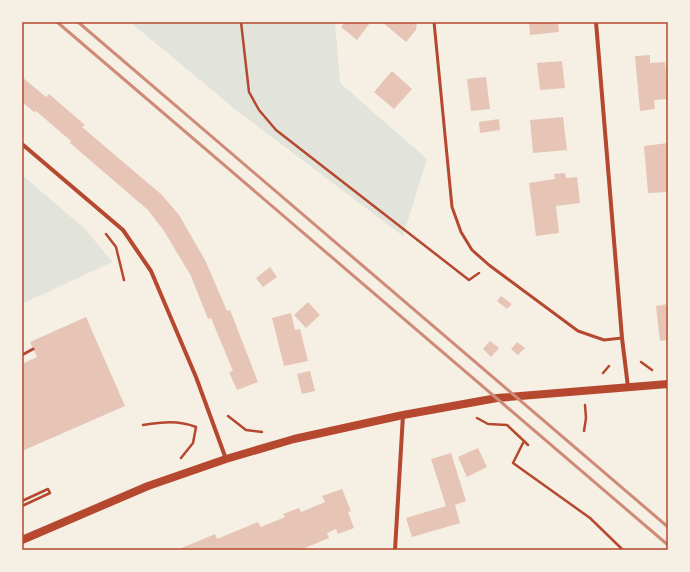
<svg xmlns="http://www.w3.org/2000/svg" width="690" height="572" viewBox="0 0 690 572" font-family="Poppins,sans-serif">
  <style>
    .green { fill: #e2e4dc }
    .building { fill: #e6c5b7 }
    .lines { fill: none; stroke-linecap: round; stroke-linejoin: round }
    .path { stroke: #b5482f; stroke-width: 2.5 }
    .service { stroke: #b5482f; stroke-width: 3 }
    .minor { stroke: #b5482f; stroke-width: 4 }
    .secondary { stroke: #b5482f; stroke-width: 8 }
    .rail { stroke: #cf8b77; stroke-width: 3 }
    .neatline { fill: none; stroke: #b5482f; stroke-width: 1.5 }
  </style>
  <rect width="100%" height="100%" fill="#f6efe4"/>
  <path class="green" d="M130 22H335L340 83 427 159 403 236 241 114Z
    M22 175 86 230 112 262 22 304Z"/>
  <path class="building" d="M345 22H369L370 23 357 40 341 27Z
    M382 22H417L416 30 406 42Z
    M529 22H558L559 32 530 35Z
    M650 55V63L665 62 668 99 654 100 655 109 640 111 635 56Z
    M562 61 565 88 540 90 537 63Z
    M392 71 412 89 394 109 374 92Z
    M22 77 46 97 49 94 85 125 82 127 162 195 179 215 205 260 227 311 230 310 258 382 237 390 229 372 233 371 211 318 208 319 191 276 164 231 148 210 70 143 71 141 36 111 34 112 22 102Z
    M486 77 490 109 471 111 467 79Z
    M563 117 567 150 533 153 530 120Z
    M499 119 500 130 480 133 479 122Z
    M668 143V192L648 193 644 146Z
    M565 173 566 178 577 177 580 203 556 206 559 233 536 236 529 183 555 179 554 174Z
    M270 267 277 277 263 287 256 278Z
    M501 296 512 304 507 309 497 301Z
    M308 302 320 315 306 328 294 315Z
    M668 304V340L660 341 656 306Z
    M291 313 295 330 300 329 308 361 284 366 272 318Z
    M86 317 125 406 22 451V364L37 357 30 342Z
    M490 341 499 348 491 357 483 349Z
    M517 342 525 348 518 355 511 349Z
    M310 371 315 391 302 394 297 374Z
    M478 448 487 467 467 477 458 457Z
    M451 453 466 501 455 505 460 523 412 537 406 518 446 506 431 459Z
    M342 489 351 511 348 512 354 528 338 534 336 529 327 533 329 538 300 550H177L215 534 217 539 258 522 261 527 285 517 283 514 299 508 301 512 325 502 322 496Z"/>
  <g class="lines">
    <path class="path" d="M241 22 249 92 259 110 276 130 469 280 479 273
      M106 234 116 247 124 280
      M641 362 652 370
      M603 373 609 366
      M228 416 246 430 262 432
      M477 418 488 424 507 425 524 441 513 463 590 518 623 550
      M143 425C162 422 178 420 196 427L193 443 181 458
      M584 431 586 418 585 405
      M524 441 528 445
      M22 501 48 489 50 493 22 506"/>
    <path class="service" d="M434 22 452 207 461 232 472 250 489 265 578 331 604 340 622 338
      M22 355 33 349"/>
    <path class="minor" d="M596 22 622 338 628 387
      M22 144 123 230 151 271 196 377 226 459
      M395 550 403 415"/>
    <path class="secondary" d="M22 540 148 486 226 459 294 439 403 415 497 398 668 384"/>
    <path class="rail" d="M57 22 668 545
      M78 22 668 527"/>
  </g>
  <rect width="690" height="572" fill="none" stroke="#f6efe4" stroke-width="46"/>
  <rect x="23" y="23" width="644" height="526" class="neatline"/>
</svg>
